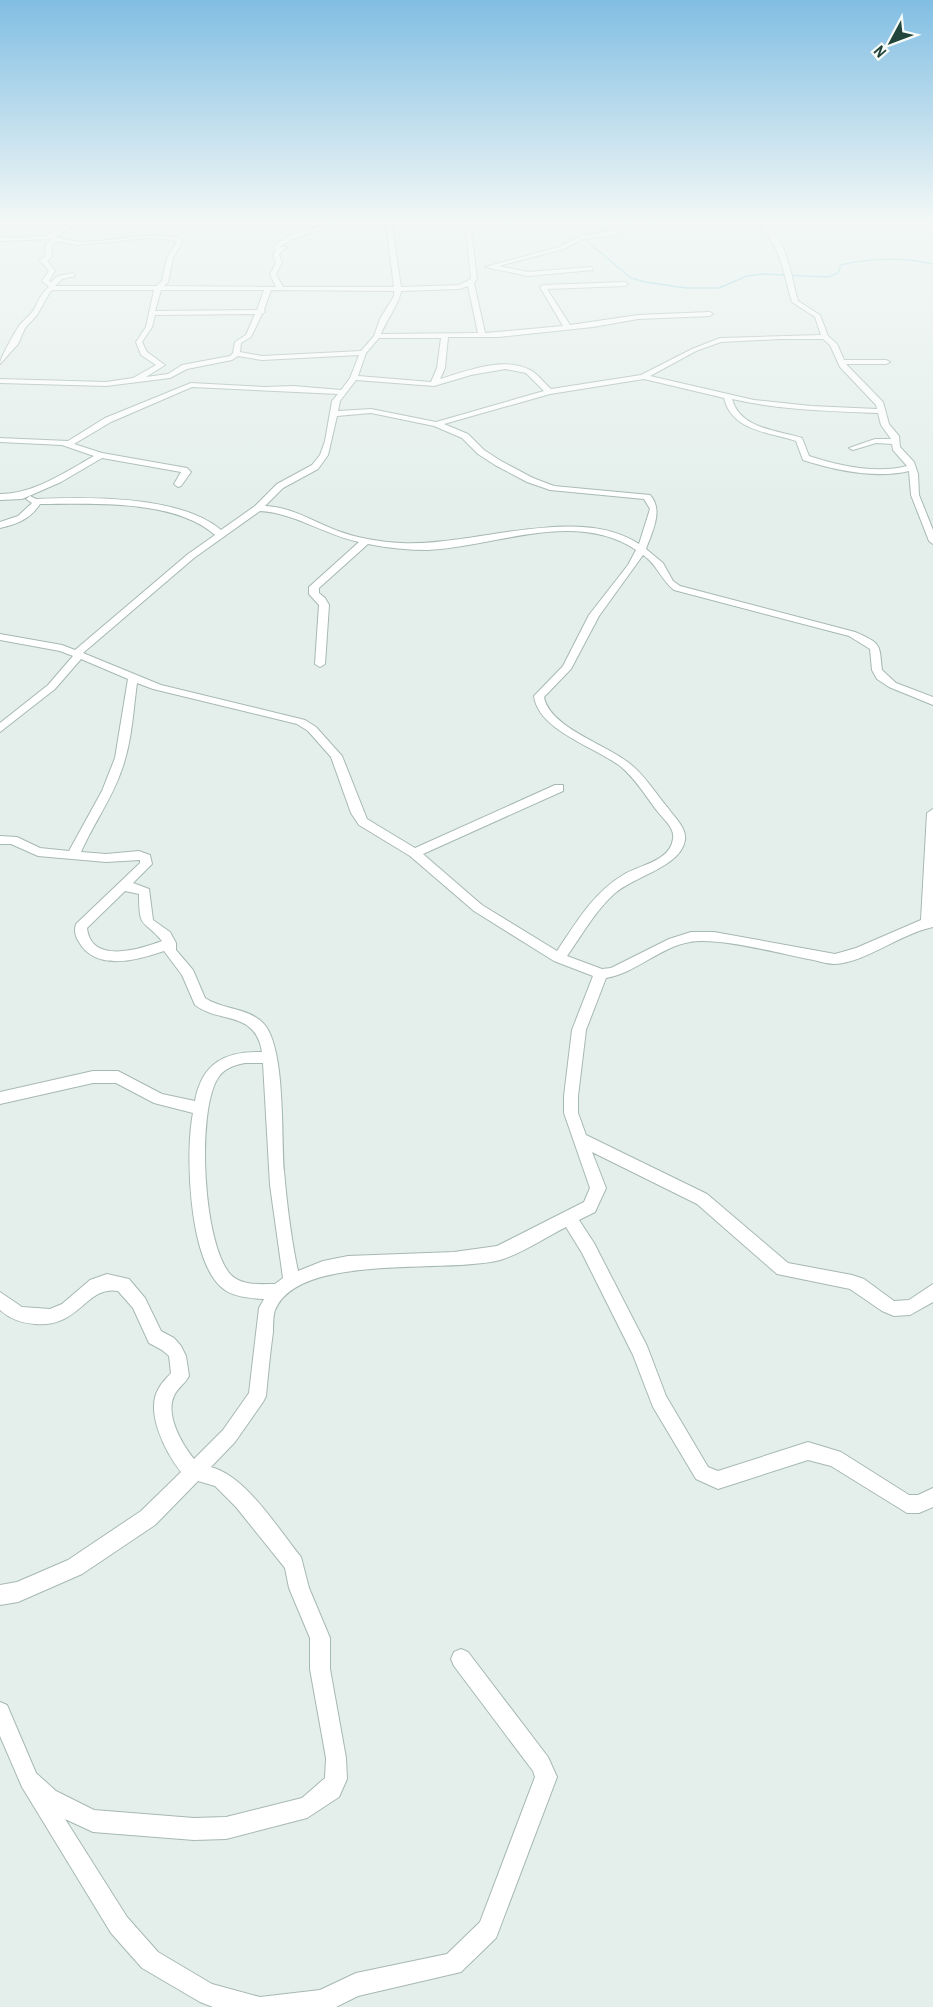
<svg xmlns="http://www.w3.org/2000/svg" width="933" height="2007" viewBox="0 0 933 2007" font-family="'Archivo Narrow',sans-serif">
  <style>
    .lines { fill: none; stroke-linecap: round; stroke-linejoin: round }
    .stream { stroke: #86ccdb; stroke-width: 1.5 }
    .street-casing { stroke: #a6b8b3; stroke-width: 2 }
    .street { fill: #fff; fill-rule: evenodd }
  </style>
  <rect width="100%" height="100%" fill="#e4efeb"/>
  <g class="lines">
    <path class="stream" d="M589 235 605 229 600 221
      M582 237 631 278 645 282 686 288H719L747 276 763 274 828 277 838 273 841 265C869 258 904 257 933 264"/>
    <defs>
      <path id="street" d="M73 221H80L56 237C92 251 139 228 180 238L182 243 173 258 168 282 164 286 276 287 270 274 276 263 273 254 276 251 274 246C298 224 359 219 391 221L401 287 459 285 471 279 466 230 471 229 477 279 474 283 485 333 563 326 540 287 543 285 625 282 628 284 625 286 547 289 570 325 638 315 710 312 713 314 710 316 638 319 593 327 499 337H448L445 368 440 379C467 371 503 356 530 370 538 374 544 383 551 389L641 375 692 349 720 338 821 335 815 317 792 302C784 276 781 245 760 227L767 221H773L767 227C788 241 791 278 798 301L820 315 828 336 837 344 844 360H886L890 362 886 364H846L883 402 889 424 899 436 900 447 914 462 918 474 919 495 933 530V544L929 541 911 495 909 471C876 479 834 470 803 460L796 441C768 432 732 431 724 398L644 379 550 394 444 424 468 434 484 450 501 461 533 478 554 486 650 495C664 510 652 532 646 549L663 563 673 581 680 586 855 632C882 644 879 643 882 670L896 683 933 697V705L889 687 877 679 872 670 870 649 849 636 674 590C661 580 657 564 643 555L599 616 571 669 544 697C549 727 607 745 629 763 645 775 655 793 668 808 674 817 687 828 685 840 681 867 634 876 614 894 595 911 582 935 567 956L602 969 611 968 669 939 691 932H714L835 954 856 948 921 920 927 813 933 809V927C902 933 864 963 835 964 826 964 816 960 808 959 778 953 718 937 690 942 660 947 636 973 606 978L586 1030 578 1096V1113L586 1135 707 1194 788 1263 852 1275 864 1279 894 1301 909 1300 933 1284V1302L910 1315 894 1316 882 1311 850 1289 777 1274 697 1204 592 1152 606 1188 595 1212 579 1220 594 1243 647 1346 666 1396 708 1467 718 1471 808 1442 841 1452 909 1495H918L933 1488V1507L919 1513H907L831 1466 808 1460 718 1489 696 1479 653 1407 633 1355 582 1253 566 1227C546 1237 521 1254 500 1260 447 1274 299 1252 275 1310 273 1316 273 1325 273 1332 270 1353 268 1375 266 1396L263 1402 235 1442 211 1467C246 1476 278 1529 301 1557L309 1588 330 1638V1669L346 1758 347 1779 339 1797 307 1818 226 1839 194 1840 93 1832 65 1819 127 1917 158 1952 212 1984 260 1997 320 1990 356 1973 447 1954 480 1922 535 1777 533 1771 454 1666 451 1659 454 1652 461 1649 468 1652 548 1757 557 1777 496 1938 461 1972 358 1996 336 2007H213L200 2002 142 1968 111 1933 22 1787 0 1736V1702L7 1705 36 1773 56 1791 94 1810 194 1818 226 1817 302 1798 325 1778 326 1758 310 1669V1638L289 1588 285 1568 236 1507 215 1486 198 1481 155 1525 82 1574 18 1602 0 1605V1585L17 1582 68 1560 141 1511 181 1472C166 1453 144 1411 159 1388 162 1382 167 1378 171 1373L169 1356 162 1350 149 1343 133 1308 118 1291C86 1285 80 1328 35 1324 21 1323 10 1319 0 1310V1292L22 1307 50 1309 62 1304 90 1280 107 1274 129 1279 145 1298 161 1331 174 1338 181 1346 186 1356 189 1376C185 1384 177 1388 174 1396 165 1415 182 1444 194 1459L223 1430 249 1393 259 1308 264 1299C249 1298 231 1297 220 1286 189 1256 185 1153 193 1113L154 1103 116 1083H93L0 1104V1092L93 1071H118L162 1094 195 1101C202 1063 225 1051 262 1052 255 1010 220 1024 195 1005L182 975 164 951C138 960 96 972 79 942 75 936 74 930 76 924L140 863V860L106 862 38 856 11 844H0V836L17 837 40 848 69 851 102 791 115 758 128 679 81 659 55 689 0 732V723L48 685 73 656 60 651 0 640V634L62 645 75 650 188 554 215 535C175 499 92 504 40 504 30 519 18 524 0 528V522L18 516 32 503 26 499 30 496 36 499C88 497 180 495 221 530L255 506 277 484 312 465 320 455 325 441 332 401 338 394 192 387 111 422 74 444 102 453 187 468 191 472 181 486 178 487 174 484 181 472 102 458 61 482 22 499 0 500V494C34 494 65 472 94 456L62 445 0 442V438L68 441 105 418 191 383 265 387 293 386 341 390 350 378 359 355 262 360 238 356 232 360 187 369 170 378 106 386 0 383V379L106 382 133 378 156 365 141 355 136 342 146 327 154 290H53L50 292 37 315 25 328 18 344 0 364C0 358 15 332 19 326 23 320 29 317 33 311 38 303 41 292 49 287L42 281 49 271 40 260 46 256 45 246 51 239 0 241V237L22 238 49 235ZM386 224 394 287H283L276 274 282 263 279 254 287 247H280C309 226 351 226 386 224ZM147 238 175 240 176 243 167 258 162 281 156 286H55L62 279 75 276 73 273 58 276 51 282 49 281 55 271 47 261 52 257 51 246 56 241 78 245ZM468 286 478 333 381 334C386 321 400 302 401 291L460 289ZM161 290H264L257 310 155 311ZM271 290 394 291V296L380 319 374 336 361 351 262 356 240 352 241 343 251 337 262 314 265 312 264 310ZM255 314 246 335 235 342 233 353 230 356 182 365 168 374 146 377 165 365 147 352 142 342 152 327 155 315ZM379 338H441L437 368 431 382 358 376 366 353ZM779 339H823L830 345 840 367 876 405 877 409 811 406 754 400 650 376 696 351 721 342ZM505 369 526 373 544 391 436 422 371 409 338 411 340 401 356 380 434 386 471 375ZM732 399C780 410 829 411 878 413L881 425 891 439H875L849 448 853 450 876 443 892 444 893 450 907 466C878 474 838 466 809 456L802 438C777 430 740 429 732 399ZM371 413 434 426 462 438 478 454 495 465 527 482 550 490 644 499 650 509 639 544C578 503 472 547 401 543 380 542 357 538 338 531 314 522 292 507 265 506L283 488 318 469 328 455 337 416ZM260 511C295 513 325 535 359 542L309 587V594L319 605 315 664 320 667 325 664 329 605 325 598 319 593V588L368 544C388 548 408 550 428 550 495 547 575 509 636 550L628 565 589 615 563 666 534 696C538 730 595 747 620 766 636 779 646 797 658 812 664 820 675 828 673 839 670 862 638 865 623 875 593 893 576 923 557 951L482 905 423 854 563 791V785H555L415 848 367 819 342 756 316 727 305 720 161 685 83 653 194 558ZM137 683 153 689 297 724 308 731 331 757 351 813 359 825 410 856 474 911 554 961 593 976 572 1030 564 1096V1113L590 1188 584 1202 497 1246 454 1252 348 1256 323 1261 298 1271C291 1238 287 1205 284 1171 281 1137 286 1046 263 1023 247 1007 223 1010 205 998L193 970 176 950V943L170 932 153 920 149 889 133 883 152 864 150 855 139 851 106 854 81 852C93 824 112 799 122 769 132 741 133 712 137 683ZM125 891 139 894C139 931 143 918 162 941 141 949 91 965 87 928ZM245 1063H263L270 1185 283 1278 275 1284C261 1284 242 1286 231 1275 203 1246 196 1112 218 1078 224 1068 235 1065 245 1063Z
        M646 221H660L637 226 613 235 583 239 563 249 499 266 528 272 591 267 593 270 528 276 485 267 559 247 580 236 612 231 634 223Z"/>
    </defs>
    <use href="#street" class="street-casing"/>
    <use href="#street" class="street"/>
  </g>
  <linearGradient id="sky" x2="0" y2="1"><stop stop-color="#81bee3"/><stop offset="0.44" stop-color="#f3f8f6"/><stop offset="1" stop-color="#f3f8f6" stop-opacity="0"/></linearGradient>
  <rect width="933" height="502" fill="url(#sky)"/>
  <g transform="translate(891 42) rotate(229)" stroke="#f6fbf8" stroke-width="4.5" paint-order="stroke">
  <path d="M0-4.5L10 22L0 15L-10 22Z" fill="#21443b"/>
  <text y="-9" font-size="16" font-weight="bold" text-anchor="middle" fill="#21443b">N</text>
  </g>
</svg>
